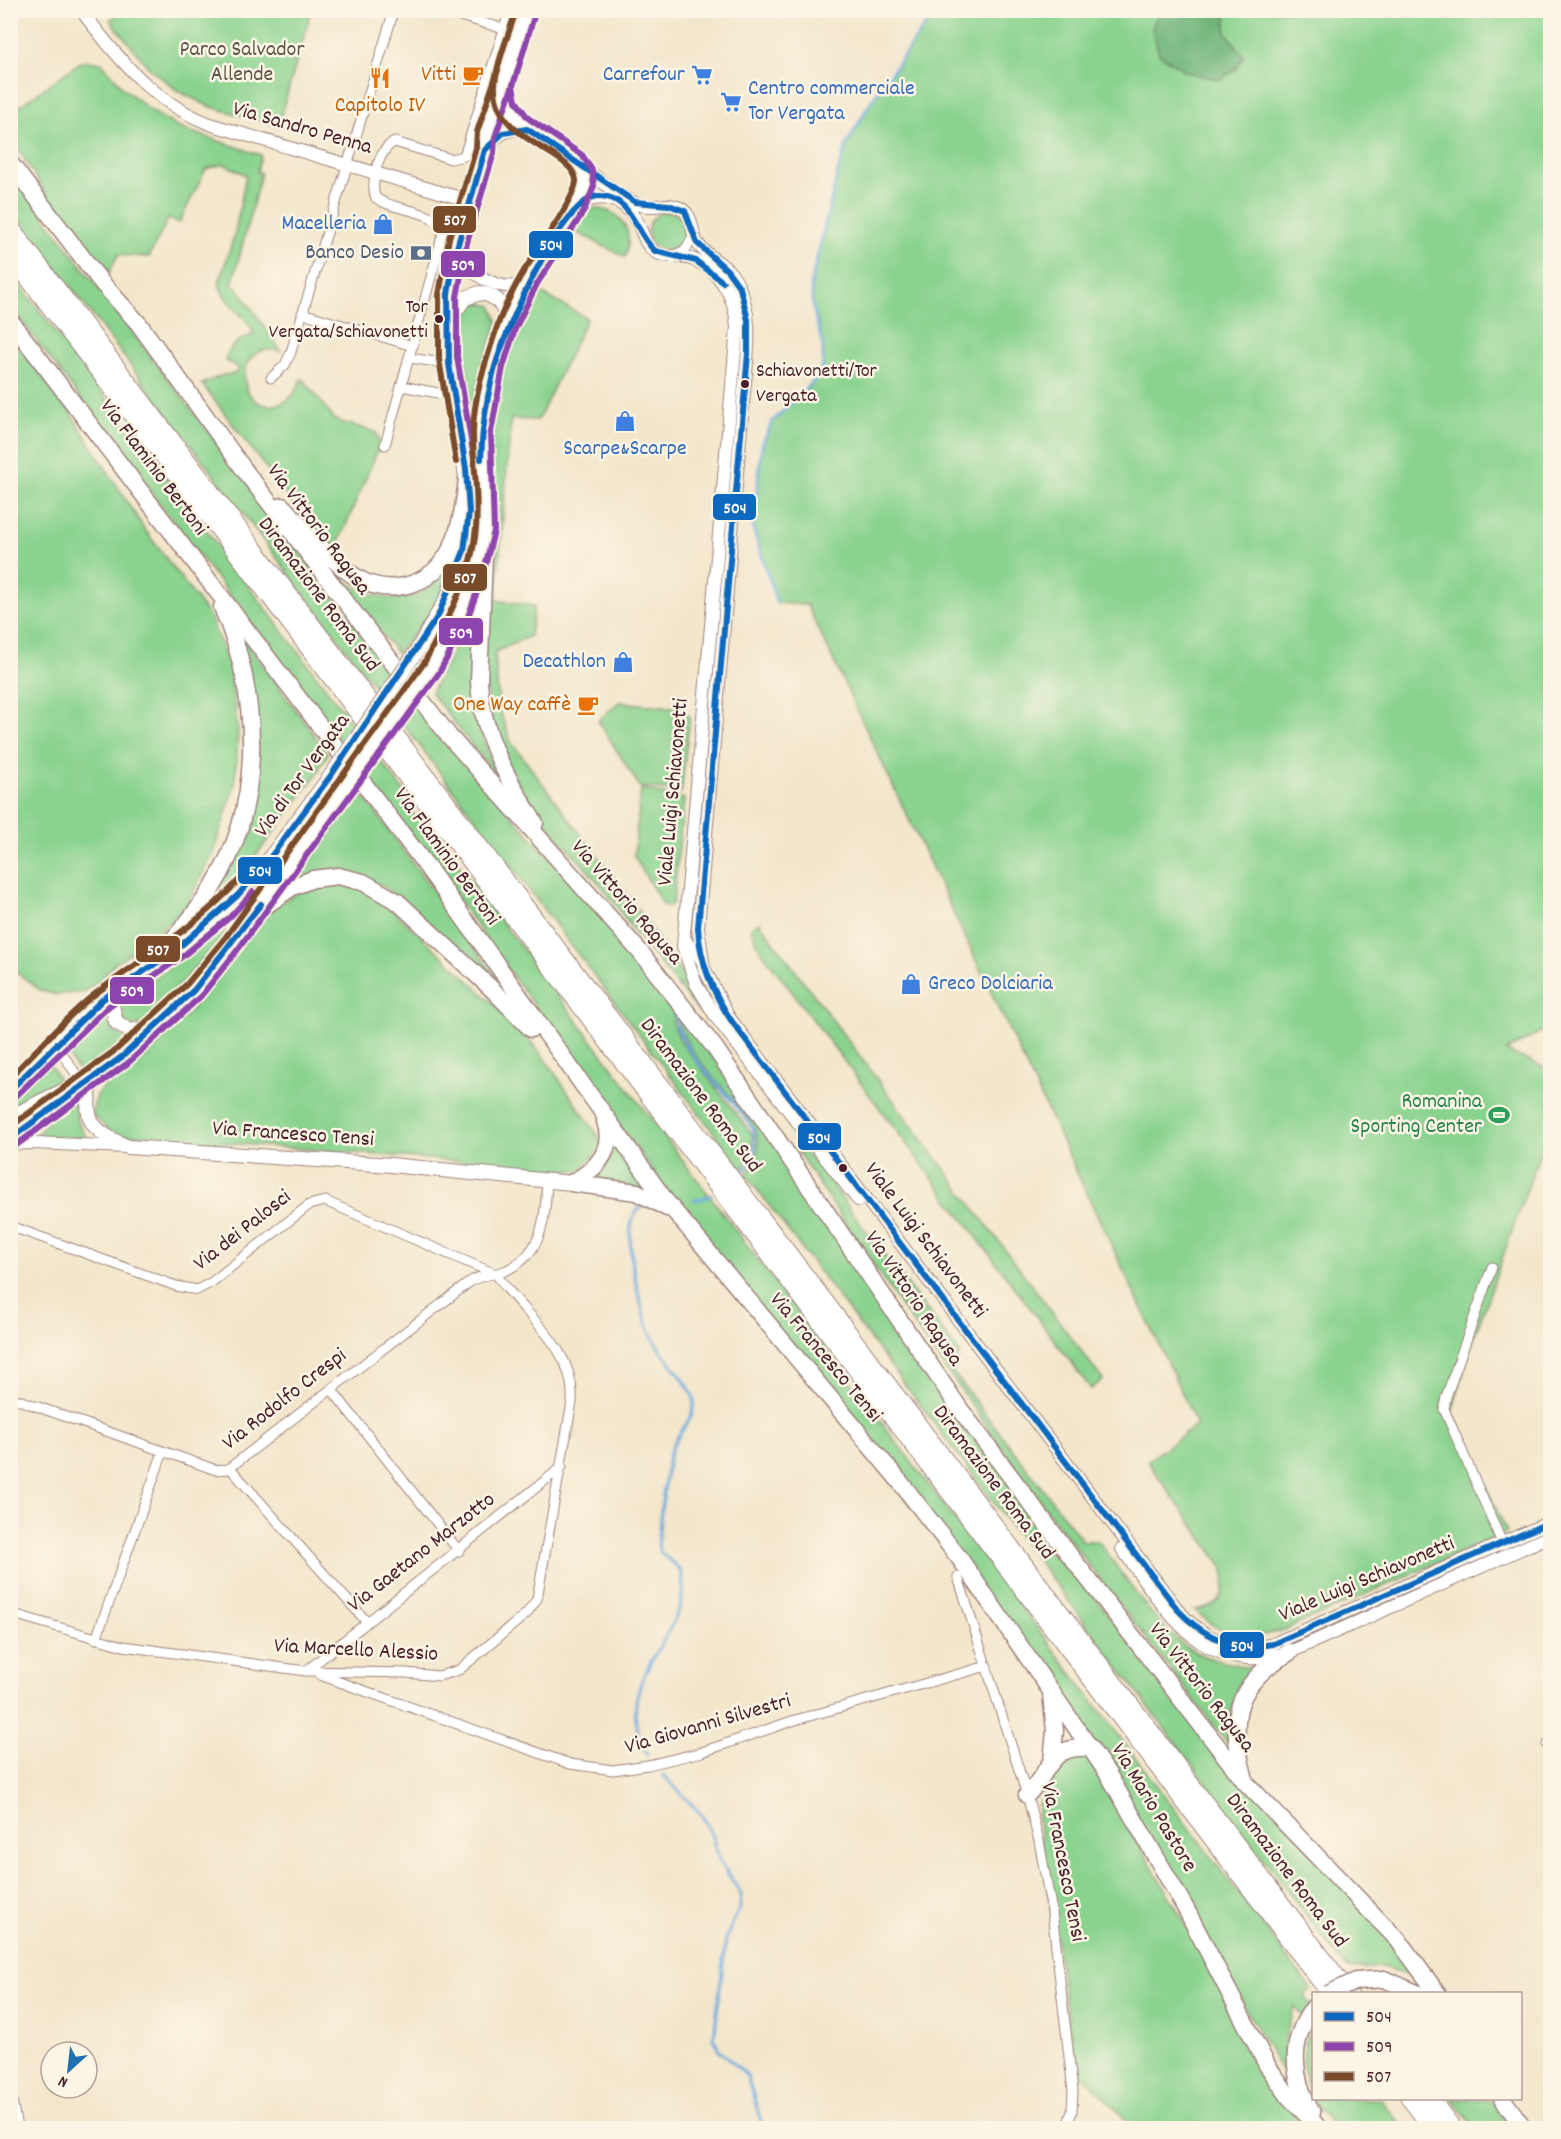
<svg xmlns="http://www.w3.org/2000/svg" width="1561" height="2139" viewBox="0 0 1561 2139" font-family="Dekko,sans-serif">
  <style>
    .green { fill: #8ad38f; stroke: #6a795d; stroke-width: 1.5 }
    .forest { fill: #6fb57a; stroke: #5c6a52; stroke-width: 1.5 }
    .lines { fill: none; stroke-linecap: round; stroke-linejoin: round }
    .stream { stroke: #6caade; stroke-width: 3 }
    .minor-casing { stroke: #9e827b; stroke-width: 11 }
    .tertiary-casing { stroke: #9e827b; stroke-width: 14 }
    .secondary-casing { stroke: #9e827b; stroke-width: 16 }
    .trunk-casing { stroke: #9e827b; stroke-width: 19 }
    .motorway-casing { stroke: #9e827b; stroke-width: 20 }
    .minor { stroke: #fff; stroke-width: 9 }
    .tertiary { stroke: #fff; stroke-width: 12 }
    .secondary { stroke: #fff; stroke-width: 14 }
    .trunk { stroke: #fff; stroke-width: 16 }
    .motorway { stroke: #fff; stroke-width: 18 }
    .secondary-bridge-casing { stroke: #9e827b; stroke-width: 16; stroke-linecap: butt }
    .trunk-bridge-casing { stroke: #9e827b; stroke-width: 19; stroke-linecap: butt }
    .secondary-bridge { stroke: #fff; stroke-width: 14 }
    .trunk-bridge { stroke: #fff; stroke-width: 16 }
    .bus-1-casing { stroke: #fcf5e5; stroke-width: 10 }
    .bus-2-casing { stroke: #fcf5e5; stroke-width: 10 }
    .bus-3-casing { stroke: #fcf5e5; stroke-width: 10 }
    .bus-1 { stroke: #0c69bf; stroke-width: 6 }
    .bus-2 { stroke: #8e44ad; stroke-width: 6 }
    .bus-3 { stroke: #7a4b2a; stroke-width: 6 }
    .bus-dot { fill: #4a1f2b; stroke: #fcf5e5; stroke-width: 2 }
    .labels { text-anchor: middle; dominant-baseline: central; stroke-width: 5; stroke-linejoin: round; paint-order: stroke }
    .bus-label { font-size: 20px; fill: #4a1f2b; stroke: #fcf5e5; text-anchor: end }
    .park-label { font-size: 22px; fill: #5d5549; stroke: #fcf5e5 }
    .food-label { font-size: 22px; fill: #c56008; stroke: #fcf5e5; text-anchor: end }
    .shop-label { font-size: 22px; fill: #366cbe; stroke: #fcf5e5; text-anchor: end }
    .street-label { font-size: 22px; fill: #4a1f2b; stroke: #fcf5e5 }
    .service-label { font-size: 22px; fill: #4e5e75; stroke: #fcf5e5; text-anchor: end }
    .leisure-label { font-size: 22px; fill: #27864d; stroke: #fcf5e5; text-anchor: end }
    .line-badge { stroke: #fcf5e5; stroke-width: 2 }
    .badge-label { font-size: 16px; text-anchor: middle; font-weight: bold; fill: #fff }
  </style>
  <rect width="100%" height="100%" fill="#fcf5e5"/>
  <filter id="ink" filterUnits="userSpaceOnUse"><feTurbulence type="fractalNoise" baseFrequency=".0167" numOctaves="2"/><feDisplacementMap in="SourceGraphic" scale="12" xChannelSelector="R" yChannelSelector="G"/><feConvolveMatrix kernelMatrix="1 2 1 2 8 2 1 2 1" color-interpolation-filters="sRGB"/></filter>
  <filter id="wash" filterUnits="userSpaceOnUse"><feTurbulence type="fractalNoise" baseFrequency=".008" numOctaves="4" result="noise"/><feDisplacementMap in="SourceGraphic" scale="24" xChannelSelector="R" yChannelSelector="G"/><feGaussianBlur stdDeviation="1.35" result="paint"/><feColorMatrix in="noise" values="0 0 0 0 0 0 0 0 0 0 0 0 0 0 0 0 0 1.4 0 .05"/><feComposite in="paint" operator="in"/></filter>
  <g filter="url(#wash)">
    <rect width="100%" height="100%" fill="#f3e6cb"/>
    <path class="green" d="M124 10 311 11 278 126 208 106 178 91 149 68 110 20Z
      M936 11H1550V1027L1506 1051 1550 1070V1125L1471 1345 1452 1412 1507 1532 1282 1631C1242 1641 1225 1639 1195 1610 1221 1607 1227 1594 1224 1569L1147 1461 1197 1425 807 605 777 603 753 529 762 445 772 422 813 382 823 365V345L813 307 811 283 838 172 847 144 870 103Z
      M87 61 102 63 123 88 151 111 179 128 261 155 257 172 261 173 232 285 237 287 281 351C229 340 236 416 279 404 291 401 297 391 300 380L303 379 335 420 376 432 380 445 334 553 307 522 202 384 223 375 237 373 239 368 225 360C229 347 240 337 254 335 250 317 224 306 219 283L235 233 246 175 224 164 206 169 179 223 168 219 149 257 118 255 109 273 55 208 13 141 11 132 14 114 21 105 79 63Z
      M11 173 425 717 630 949 673 1003V1023L681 1042 752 1134 753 1151 742 1170 11 208Z
      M596 208C624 212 634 232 625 257L572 230 584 210Z
      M648 231a19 19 0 1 1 38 0a19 19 0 1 1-38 0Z
      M11 273 413 803 410 809 417 819 423 818 1311 1989 1305 1996 1313 2008 1314 2098 1381 2099 1403 2128H1335C1307 2096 1294 2068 1311 2026L1294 2006 1285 2041 1283 2074 1095 1744 663 1185 416 841 11 307Z
      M535 290 587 318 538 420 511 419 496 600 534 606 530 636 495 652 499 709 511 742 642 915 698 998 699 1012 637 935 604 889 531 806 494 740 483 663 488 570 499 519 486 444 496 376 514 323Z
      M476 302 492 306 498 322 480 371 473 412V430L467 422 464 396 468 378 462 318 466 308Z
      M11 337 72 415 145 530 210 617 229 664 238 731 235 784 213 854 185 908 149 940 114 964 98 982 83 992 56 995 40 990 11 968Z
      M455 564 436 608 397 653 332 571C361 595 402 612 435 583 442 577 446 567 455 564Z
      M477 590C466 664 468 709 498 778L431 693 451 655Z
      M240 634 328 754 319 768 320 770 240 877 204 915 253 806Z
      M619 702 681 708 690 717 681 792 640 787 598 721Z
      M641 789 684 799 673 903 668 907 663 905 634 856Z
      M361 792 512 999 382 885 295 880Z
      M338 884 360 888 382 900 521 1029 542 1055 599 1137 601 1148 580 1171 113 1134 93 1116C93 1079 124 1078 147 1056 175 1029 202 998 226 967 242 947 256 924 276 907 294 891 315 886 338 884Z
      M759 922 1103 1380 1091 1389 759 948 751 928Z
      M219 929 227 932 152 1016 144 1023 134 1027 121 1020 119 1006 121 1001 197 948Z
      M677 1006 1113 1622 1389 1940 1416 1977 1382 1967 1347 1969 746 1175C756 1162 761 1149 756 1132 736 1091 675 1054 677 1006Z
      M103 1011 112 1029 129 1042 94 1067 79 1072 63 1048Z
      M48 1062 62 1084 11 1111 10 1100Z
      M72 1102 76 1104 77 1119 86 1138 36 1135 51 1118Z
      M612 1144 646 1192 597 1178 609 1161Z
      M802 1150 820 1168 865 1230 960 1353 952 1371 1083 1541H1098C1125 1576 1157 1631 1195 1652 1214 1662 1237 1664 1257 1669 1236 1690 1226 1714 1229 1745L1049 1513 908 1316 797 1151Z
      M1081 1751 1088 1757 1195 1940 1261 2070 1277 2095 1308 2128H1134L1075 2067 1038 1820V1805L1057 1765Z
      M1451 2099H1490L1511 2128H1476Z"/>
    <path class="forest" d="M1159 11H1226V32L1244 56 1235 70 1219 80 1187 72 1159 54 1152 28Z"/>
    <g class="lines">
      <path class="stream" d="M777 603 753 529 762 445 772 422 813 382 823 365V345L813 307 811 283 838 172 847 144 870 103 936 10
        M674 1012C677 1054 731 1092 752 1127 758 1143 756 1159 744 1171
        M694 1200 711 1196
        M642 1207C615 1217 642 1320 654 1340 664 1358 686 1378 693 1396 700 1415 676 1433 671 1450 667 1462 656 1539 659 1549 663 1559 676 1562 681 1572 698 1633 603 1675 647 1755
        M663 1775 702 1815 711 1833 720 1862 741 1893 740 1907 726 1938 714 2038 719 2050 747 2076 763 2128"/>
    </g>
  </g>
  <g filter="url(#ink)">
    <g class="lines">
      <defs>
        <path id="minor" d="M440 10 504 29
          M674 255 685 250 695 234
          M302 313 413 346
          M410 358 449 364
          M271 378 285 365 291 352 394 10
          M402 386 453 396
          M385 445 443 233C438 208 394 212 376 198 369 185 379 147 395 142L451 159 464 156 510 10
          M683 933 701 962
          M56 1044 82 1083
          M10 1226 176 1286 197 1290 212 1282 309 1205 325 1201 493 1273
          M1492 1267 1446 1397 1444 1409 1503 1545
          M332 1390 459 1551
          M10 1397 216 1470 228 1469 471 1281C483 1274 495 1275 507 1270 545 1252 545 1215 547 1180
          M230 1468 366 1621
          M958 1577 1027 1795 1039 1841 1052 1912 1073 2091 1072 2111 1067 2128
          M10 1613 123 1646 306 1671 406 1673 439 1676 459 1670 526 1614 537 1599 572 1402C576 1347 523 1315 496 1274
          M96 1639 163 1452
          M306 1671 562 1467
          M320 1675 570 1764 613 1770 648 1765 702 1752 792 1721 987 1666
          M1547 1745 1550 1742
          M10 2088 17 2128"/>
        <path id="tertiary" d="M81 10C118 59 156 106 216 126L470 201
          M485 150C496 135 508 127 527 129
          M575 161C593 174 620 198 640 205 654 209 667 201 680 208 696 217 689 232 698 244 706 256 722 262 732 275 758 311 746 362 743 404L698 928 704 968 728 1016 1178 1610C1201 1638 1237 1654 1273 1644L1550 1522
          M576 206C599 192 624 197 637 222 643 232 644 243 653 250 662 258 672 255 683 257 717 263 736 296 737 328L683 946 696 984 716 1017 858 1200
          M456 251C468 274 505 298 529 280
          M10 1139 53 1109 79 1087
          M10 1144 34 1143 126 1147
          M1122 1549C1166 1609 1202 1680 1290 1652L1550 1536"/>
        <path id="secondary" d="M448 322 465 298 480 293C500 296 505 308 507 326
          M483 538 482 431 494 365 507 326 523 292 576 206 585 180C578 139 509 144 504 85
          M416 652 448 596 467 537 468 490 449 364 447 300 456 251 485 150 486 135 526 10
          M432 668 462 608 479 557
          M121 988 112 1005 116 1022 130 1031 150 1027
          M92 1077C83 1120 88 1129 128 1147L391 1165 571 1183
          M10 1090 103 999 177 949 224 910 264 866 332 774
          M10 1118C47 1096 87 1083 122 1057 215 985 275 881 345 788"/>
        <path id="trunk" d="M10 163 102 283 139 324 248 475 449 736 641 953 715 1048 960 1409 1065 1549 1246 1783 1398 1940 1438 1994
          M10 320 425 864 665 1200 901 1483 960 1559 1108 1774 1186 1909 1267 2065 1290 2098 1319 2128
          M282 506C306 530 330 562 359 579 373 587 389 589 404 586 455 575 462 522 467 479
          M485 530 479 682C482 735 507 779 535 823
          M254 914 292 887 313 879 338 876 363 882 398 902 494 991 531 1029
          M143 973C167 946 193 919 212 888 265 804 260 696 222 607
          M571 1183 637 1192 667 1208
          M571 1183C596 1170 615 1151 605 1121
          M1051 1694 1055 1731 1052 1761
          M1244 1776C1228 1718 1235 1683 1290 1652
          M1027 1795C1053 1768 1048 1745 1091 1748
          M1384 1979 1419 1994
          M1502 2098 1524 2128
          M1312 2113C1292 2079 1288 2040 1314 2007"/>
        <path id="motorway" d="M10 228 1349 1994
          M10 253 1331 1994
          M1410 2098 1433 2128
          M1429 2098 1452 2128"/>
      </defs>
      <use href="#minor" class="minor-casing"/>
      <use href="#tertiary" class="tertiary-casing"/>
      <use href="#secondary" class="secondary-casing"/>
      <use href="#trunk" class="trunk-casing"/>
      <use href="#motorway" class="motorway-casing"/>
      <use href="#minor" class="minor"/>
      <use href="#tertiary" class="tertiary"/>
      <use href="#secondary" class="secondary"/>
      <use href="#trunk" class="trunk"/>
      <use href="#motorway" class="motorway"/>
      <defs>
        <path id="secondary-bridge" d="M332 774 416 652
          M345 788 432 668"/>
        <path id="trunk-bridge" d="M1328 1994 1356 1981 1384 1979"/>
      </defs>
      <use href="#secondary-bridge" class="secondary-bridge-casing"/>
      <use href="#trunk-bridge" class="trunk-bridge-casing"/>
      <use href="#secondary-bridge" class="secondary-bridge"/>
      <use href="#trunk-bridge" class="trunk-bridge"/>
      <defs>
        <path id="bus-1" d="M481 459C482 430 486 402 493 374 501 340 562 195 600 196 632 197 635 233 655 251L696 261 723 282
          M10 1090 103 999 177 949 237 896 264 866 332 774 438 616 464 551 469 512 466 469 449 364 448 294 456 251 485 150 503 133 527 129 635 202 669 205 685 211 697 243 727 270 740 288 748 320V354L698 928C700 964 713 994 733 1023L1178 1610C1204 1638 1235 1651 1273 1644L1550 1522
          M10 1139 123 1056 194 990 261 904"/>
        <path id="bus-2" d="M474 458 457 357V297L467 243 494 153 495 137 516 76
          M16 1096 109 1006 183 956 230 917 253 892
          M15 1146 128 1063 201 996 239 948 439 673 466 622 482 578 494 531 491 432 503 367 515 329 537 284 584 211 594 186 592 170 582 155 528 118 516 101 513 86 535 13"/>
        <path id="bus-3" d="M456 462 439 359V295L449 238 476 148 477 132 498 70
          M10 1077C38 1050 69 1013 99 991 149 954 197 926 239 880
          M10 1127 117 1049 187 984 225 938 424 663C446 622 472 576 476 528 479 497 473 465 473 433 473 398 486 360 497 327 503 309 513 290 522 274 533 256 577 197 576 180 573 151 492 141 495 85 496 63 510 32 516 10"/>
      </defs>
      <use href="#bus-1" class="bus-1-casing"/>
      <use href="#bus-2" class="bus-2-casing"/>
      <use href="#bus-3" class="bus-3-casing"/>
      <use href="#bus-1" class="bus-1"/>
      <use href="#bus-2" class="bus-2"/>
      <use href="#bus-3" class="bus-3"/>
    </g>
  </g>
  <defs>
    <symbol id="cafe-bare" viewBox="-9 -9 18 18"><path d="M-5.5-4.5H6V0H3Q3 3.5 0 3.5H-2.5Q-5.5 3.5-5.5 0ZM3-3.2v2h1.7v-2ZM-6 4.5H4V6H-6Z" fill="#e8710a" stroke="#fcf5e5" stroke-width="2.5" paint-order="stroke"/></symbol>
    <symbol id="supermarket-bare" viewBox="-9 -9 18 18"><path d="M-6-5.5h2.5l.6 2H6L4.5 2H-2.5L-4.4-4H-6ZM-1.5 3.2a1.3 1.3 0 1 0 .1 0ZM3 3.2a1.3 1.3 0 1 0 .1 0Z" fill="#3f7fe0" stroke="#fcf5e5" stroke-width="2.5" paint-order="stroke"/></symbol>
    <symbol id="restaurant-bare" viewBox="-9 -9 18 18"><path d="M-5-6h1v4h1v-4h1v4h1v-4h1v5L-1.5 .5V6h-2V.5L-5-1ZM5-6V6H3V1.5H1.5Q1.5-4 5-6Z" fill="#e8710a" stroke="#fcf5e5" stroke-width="2.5" paint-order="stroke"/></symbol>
    <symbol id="shop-bare" viewBox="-9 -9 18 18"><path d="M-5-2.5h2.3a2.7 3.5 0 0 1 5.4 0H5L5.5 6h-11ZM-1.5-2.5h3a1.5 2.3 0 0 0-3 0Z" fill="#3f7fe0" stroke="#fcf5e5" stroke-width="2.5" paint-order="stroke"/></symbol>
    <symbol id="bank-bare" viewBox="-9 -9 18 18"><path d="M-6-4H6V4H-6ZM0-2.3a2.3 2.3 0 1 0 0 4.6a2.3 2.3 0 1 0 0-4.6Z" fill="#5c6f8a" stroke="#fcf5e5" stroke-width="2.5" paint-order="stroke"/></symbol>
    <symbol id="stadium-bare" viewBox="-9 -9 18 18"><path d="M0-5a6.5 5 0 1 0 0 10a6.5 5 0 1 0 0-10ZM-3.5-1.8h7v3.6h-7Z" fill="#2e9e5b" stroke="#fcf5e5" stroke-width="2.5" paint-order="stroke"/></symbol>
  </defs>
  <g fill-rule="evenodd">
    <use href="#cafe-bare" x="458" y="60" width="30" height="30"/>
    <use href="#supermarket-bare" x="687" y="60" width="30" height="30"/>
    <use href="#restaurant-bare" x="365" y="63" width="30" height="30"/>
    <use href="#supermarket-bare" x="716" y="87" width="30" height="30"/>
    <use href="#shop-bare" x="368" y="209" width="30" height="30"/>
    <use href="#bank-bare" x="406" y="238" width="30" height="30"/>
    <use href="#shop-bare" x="610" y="406" width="30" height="30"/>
    <use href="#shop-bare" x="608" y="647" width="30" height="30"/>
    <use href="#cafe-bare" x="573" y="690" width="30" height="30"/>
    <use href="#shop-bare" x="896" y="969" width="30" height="30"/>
    <use href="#stadium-bare" x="1484" y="1100" width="30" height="30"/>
  </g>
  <g class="bus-dot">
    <circle cx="439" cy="319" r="5"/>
    <circle cx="745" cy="384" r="5"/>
    <circle cx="843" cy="1168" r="5"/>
  </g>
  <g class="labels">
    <g class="bus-label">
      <text x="428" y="308">Tor<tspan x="428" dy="25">Vergata/Schiavonetti</tspan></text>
      <text x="756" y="372" text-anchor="start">Schiavonetti/Tor<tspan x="756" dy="25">Vergata</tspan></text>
    </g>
    <g class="park-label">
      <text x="242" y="50">Parco Salvador<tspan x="242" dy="25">Allende</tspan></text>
    </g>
    <g class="food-label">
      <text x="456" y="75">Vitti</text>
      <text x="380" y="106" text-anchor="middle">Capitolo IV</text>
      <text x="571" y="705">One Way caffè</text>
    </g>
    <g class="shop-label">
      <text x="685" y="75">Carrefour</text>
      <text x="748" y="89" text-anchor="start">Centro commerciale<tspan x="748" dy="25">Tor Vergata</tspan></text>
      <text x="366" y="224">Macelleria</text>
      <text x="625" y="449" text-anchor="middle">Scarpe&amp;Scarpe</text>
      <text x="606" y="662">Decathlon</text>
      <text x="928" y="984" text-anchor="start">Greco Dolciaria</text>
    </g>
    <g class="street-label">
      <text transform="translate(302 129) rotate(16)">Via Sandro Penna</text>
      <text transform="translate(153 468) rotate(53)">Via Flaminio Bertoni</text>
      <text transform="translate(318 530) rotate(53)">Via Vittorio Ragusa</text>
      <text transform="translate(318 595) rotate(53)">Diramazione Roma Sud</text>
      <text transform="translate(303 776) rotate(-54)">Via di Tor Vergata</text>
      <text transform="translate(674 792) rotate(-85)">Viale Luigi Schiavonetti</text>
      <text transform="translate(446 857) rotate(54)">Via Flaminio Bertoni</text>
      <text transform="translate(626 903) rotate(49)">Via Vittorio Ragusa</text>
      <text transform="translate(700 1096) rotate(53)">Diramazione Roma Sud</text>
      <text transform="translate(293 1135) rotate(4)">Via Francesco Tensi</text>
      <text transform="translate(243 1231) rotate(-38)">Via dei Palosci</text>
      <text transform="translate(925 1241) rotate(53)">Viale Luigi Schiavonetti</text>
      <text transform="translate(913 1299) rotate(56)">Via Vittorio Ragusa</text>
      <text transform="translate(825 1358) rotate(50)">Via Francesco Tensi</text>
      <text transform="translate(285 1400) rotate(-38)">Via Rodolfo Crespi</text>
      <text transform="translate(993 1483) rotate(53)">Diramazione Roma Sud</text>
      <text transform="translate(422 1553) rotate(-38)">Via Gaetano Marzotto</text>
      <text transform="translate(1367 1580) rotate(-23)">Viale Luigi Schiavonetti</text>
      <text transform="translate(356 1651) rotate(3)">Via Marcello Alessio</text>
      <text transform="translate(1201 1688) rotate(52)">Via Vittorio Ragusa</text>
      <text transform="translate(708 1725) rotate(-16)">Via Giovanni Silvestri</text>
      <text transform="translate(1153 1808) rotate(59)">Via Mario Pastore</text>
      <text transform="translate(1062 1862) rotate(79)">Via Francesco Tensi</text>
      <text transform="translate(1286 1871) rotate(53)">Diramazione Roma Sud</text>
    </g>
    <g class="service-label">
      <text x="404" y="253">Banco Desio</text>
    </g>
    <g class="leisure-label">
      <text x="1482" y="1102">Romanina<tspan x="1482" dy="25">Sporting Center</tspan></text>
    </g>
  </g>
  <g class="line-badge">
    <rect x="432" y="205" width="45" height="29" rx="6" fill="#7a4b2a"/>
    <rect x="528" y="230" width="46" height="29" rx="6" fill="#0c69bf"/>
    <rect x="440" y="250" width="46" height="28" rx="6" fill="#8e44ad"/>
    <rect x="712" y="493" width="45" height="28" rx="6" fill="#0c69bf"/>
    <rect x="442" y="563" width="46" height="29" rx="6" fill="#7a4b2a"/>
    <rect x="438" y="617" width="46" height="29" rx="6" fill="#8e44ad"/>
    <rect x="237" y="856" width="46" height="29" rx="6" fill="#0c69bf"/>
    <rect x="135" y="935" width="46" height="28" rx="6" fill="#7a4b2a"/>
    <rect x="109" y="976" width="46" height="29" rx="6" fill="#8e44ad"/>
    <rect x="797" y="1122" width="45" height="29" rx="6" fill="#0c69bf"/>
    <rect x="1219" y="1631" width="46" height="28" rx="6" fill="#0c69bf"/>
  </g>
  <g class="badge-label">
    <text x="455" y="225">507</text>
    <text x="551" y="250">504</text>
    <text x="463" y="270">509</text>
    <text x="735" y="513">504</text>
    <text x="465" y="583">507</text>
    <text x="461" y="638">509</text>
    <text x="260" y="876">504</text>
    <text x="158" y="955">507</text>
    <text x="132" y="996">509</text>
    <text x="819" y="1143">504</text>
    <text x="1242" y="1651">504</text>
  </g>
  <rect width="1561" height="2139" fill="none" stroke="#fcf5e5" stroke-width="36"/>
  <rect x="1312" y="1992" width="210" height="108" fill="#fcf5e5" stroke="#b59f9b" stroke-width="1.5"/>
  <rect x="1324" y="2012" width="30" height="9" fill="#0c69bf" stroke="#b59f9b" stroke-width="1.5"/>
  <text x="1366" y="2022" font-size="18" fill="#4a1f2b">504</text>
  <rect x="1324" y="2042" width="30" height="9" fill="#8e44ad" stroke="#b59f9b" stroke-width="1.5"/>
  <text x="1366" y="2052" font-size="18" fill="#4a1f2b">509</text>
  <rect x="1324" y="2072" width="30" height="9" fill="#7a4b2a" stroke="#b59f9b" stroke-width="1.5"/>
  <text x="1366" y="2082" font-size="18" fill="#4a1f2b">507</text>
  <g transform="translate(69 2070) rotate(207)"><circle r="28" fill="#fcf5e5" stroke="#b59f9b" stroke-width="1.5"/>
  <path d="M0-4.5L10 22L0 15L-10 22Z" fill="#1f6fb2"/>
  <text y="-9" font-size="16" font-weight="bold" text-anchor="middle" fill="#4a1f2b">N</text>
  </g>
</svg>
